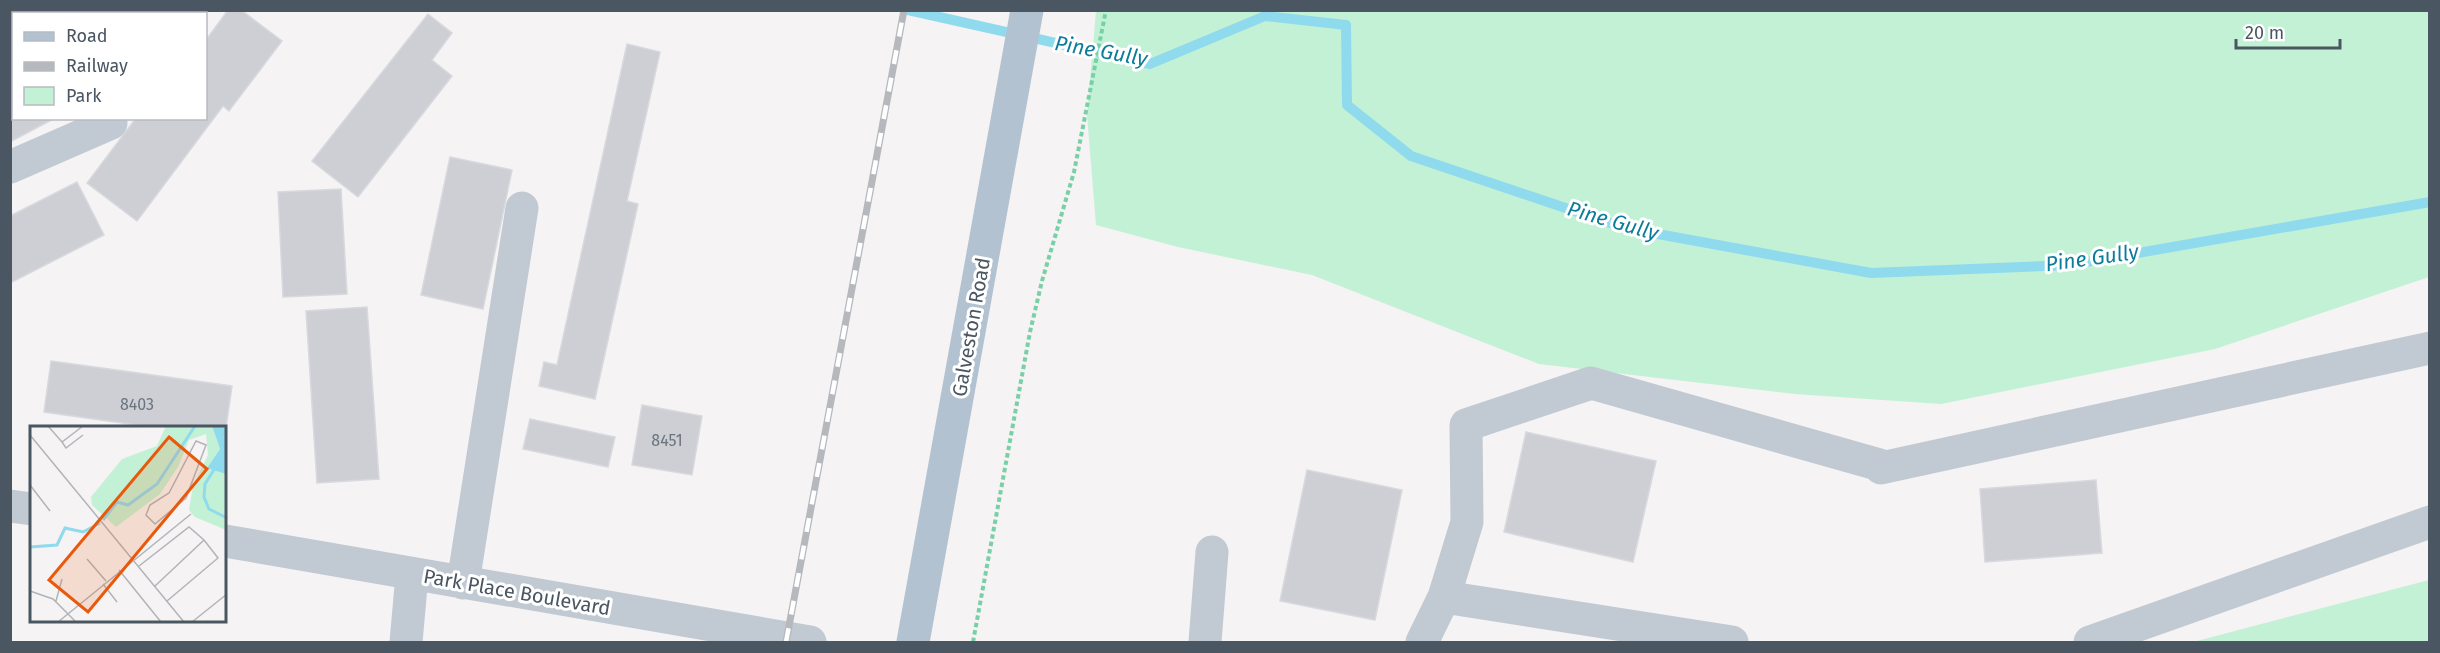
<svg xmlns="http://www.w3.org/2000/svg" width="2440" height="653" viewBox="0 0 2440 653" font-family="'Fira Sans',sans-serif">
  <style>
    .green { fill: #c3f1d5 }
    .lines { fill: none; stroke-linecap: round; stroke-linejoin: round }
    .stream { stroke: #90daee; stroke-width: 10 }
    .building { fill: #cdcfd5; stroke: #d7d9de; stroke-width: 1.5 }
    .path { stroke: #7ad0a6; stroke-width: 4; stroke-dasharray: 4.5 3; stroke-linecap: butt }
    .minor { stroke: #c1cad2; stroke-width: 33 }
    .major { stroke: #b3c2d1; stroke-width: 33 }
    .rail-casing { stroke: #b5b8bd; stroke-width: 7 }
    .rail { stroke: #fff; stroke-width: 4.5; stroke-dasharray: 14; stroke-linecap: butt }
    .labels { text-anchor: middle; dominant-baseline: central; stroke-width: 6; stroke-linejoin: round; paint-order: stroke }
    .number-label { font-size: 16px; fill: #6b747e }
    .street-label { font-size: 20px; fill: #4a5661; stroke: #fff }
    .water-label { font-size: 21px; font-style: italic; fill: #0c7c9b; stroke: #fff }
    .inset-river { fill: none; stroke: #90daee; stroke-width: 3 }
    .inset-road { fill: none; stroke: #b1b4b9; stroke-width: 1.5 }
    .view { fill: #e8590c; fill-opacity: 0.15; stroke: #e8590c; stroke-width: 3 }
    .inset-edge { fill: none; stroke: #4a5661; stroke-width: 3 }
  </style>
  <rect width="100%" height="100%" fill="#f5f3f3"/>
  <path class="green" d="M1096 11H2429V277L2215 349 1941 404 1795 394 1539 364 1312 275 1178 247 1096 225 1087 115Z
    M2429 580V642H2193Z"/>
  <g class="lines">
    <path class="stream" d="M908 10 1150 64 1265 16 1346 25 1347 105 1411 156 1625 228 1871 273 2069 265 2430 202"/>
  </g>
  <path class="building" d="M228 10H241L282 41 229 111 223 106 137 221 87 183 136 118H206V40Z
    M428 14 452 33 432 60 452 76 358 197 312 161Z
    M627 44 660 52 627 201 638 204 595 399 539 386 544 362 557 365Z
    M14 108V118H55L10 142V110Z
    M450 157 512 170 483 309 421 295Z
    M77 182 104 235 10 283V216Z
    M341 189 347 294 283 297 278 192Z
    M367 307 379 479 317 483 306 311Z
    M51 361 232 386 225 435V428H158L44 412Z
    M642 405 702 416 692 475 632 465Z
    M530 419 615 437 608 467 523 449Z
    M1526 432 1656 461 1633 562 1504 532Z
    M1307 470 1402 490 1375 620 1280 601Z
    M2096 480 2102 553 1985 562 1980 489Z"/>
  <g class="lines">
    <path class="path" d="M973 642 1030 332 1042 281 1074 172 1106 10"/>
    <path class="minor" d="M10 167 111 123
      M10 506 32 509
      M225 541 810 642
      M463 583 522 208
      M406 642 412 575
      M1205 642 1212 552
      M1422 642 1444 597
      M1732 642 1444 597 1467 522 1466 425 1591 383 1880 465 1881 468 2430 348
      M2090 642 2430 522"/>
    <path class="major" d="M913 642 1027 10"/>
    <defs>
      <path id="rail" d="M786 642 904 10"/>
    </defs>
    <use href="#rail" class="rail-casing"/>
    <use href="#rail" class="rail"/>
  </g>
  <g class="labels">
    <g class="number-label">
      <text x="137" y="404">8403</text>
      <text x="667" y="440">8451</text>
    </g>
    <g class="street-label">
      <text transform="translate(971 327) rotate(-80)">Galveston Road</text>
      <text transform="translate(517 592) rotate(10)">Park Place Boulevard</text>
    </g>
    <g class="water-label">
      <text transform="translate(1101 51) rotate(10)">Pine Gully</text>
      <text transform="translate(1613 221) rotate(16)">Pine Gully</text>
      <text transform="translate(2092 258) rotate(-8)">Pine Gully</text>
    </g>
  </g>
  <g transform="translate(30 426)">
    <rect width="196" height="196" fill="#f5f3f3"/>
    <path d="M136 0H182L190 23 177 42 196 45V104L165 91 159 84 163 60 178 29 176 8 159 14 148 41 130 68 86 101 62 79 61 71 92 33 127 20Z" fill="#c3f1d5"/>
    <path d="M182 0H196V48L177 42 190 23Z" fill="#90daee"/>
    <path class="inset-river" d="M185 42 175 58 174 71 179 83 197 92M73 94 87 76 98 79 127 58 165 0M0 121 27 119 35 102 53 106 70 97"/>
    <path class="inset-road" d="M18 0 32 16 53 0M0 9 154 196M166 15 176 19 156 72 125 98 116 89 120 79 139 67ZM32 16 36 22 53 9M0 59 20 85M57 133 76 155M109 140 159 101 174 114 188 132 137 175M89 144 131 196M73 158 87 176M125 160 174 114M0 165 23 173 46 196M26 175 32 153M28 196 161 88M162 196 197 168"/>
    <path class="view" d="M139 11 177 43 58 186 19 154Z"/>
    <rect width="196" height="196" class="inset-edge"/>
  </g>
  <rect width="2440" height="653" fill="none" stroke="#4a5661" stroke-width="24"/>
  <rect x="12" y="12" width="195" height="108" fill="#ffffff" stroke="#b7bbc0" stroke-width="1.5"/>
  <rect x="24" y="32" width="30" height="9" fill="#b3c2d1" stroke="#b7bbc0" stroke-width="1.5"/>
  <text x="66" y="42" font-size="18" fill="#4a5661">Road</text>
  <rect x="24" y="62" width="30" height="9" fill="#b5b8bd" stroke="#b7bbc0" stroke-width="1.5"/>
  <text x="66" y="72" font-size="18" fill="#4a5661">Railway</text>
  <rect x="24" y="87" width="30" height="18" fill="#c3f1d5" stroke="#b7bbc0" stroke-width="1.5"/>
  <text x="66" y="102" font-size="18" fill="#4a5661">Park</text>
  <path d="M2236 39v9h104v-9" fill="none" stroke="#4a5661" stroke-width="3"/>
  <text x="2245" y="39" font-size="18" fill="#4a5661" stroke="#ffffff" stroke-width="4.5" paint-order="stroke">20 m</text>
</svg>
